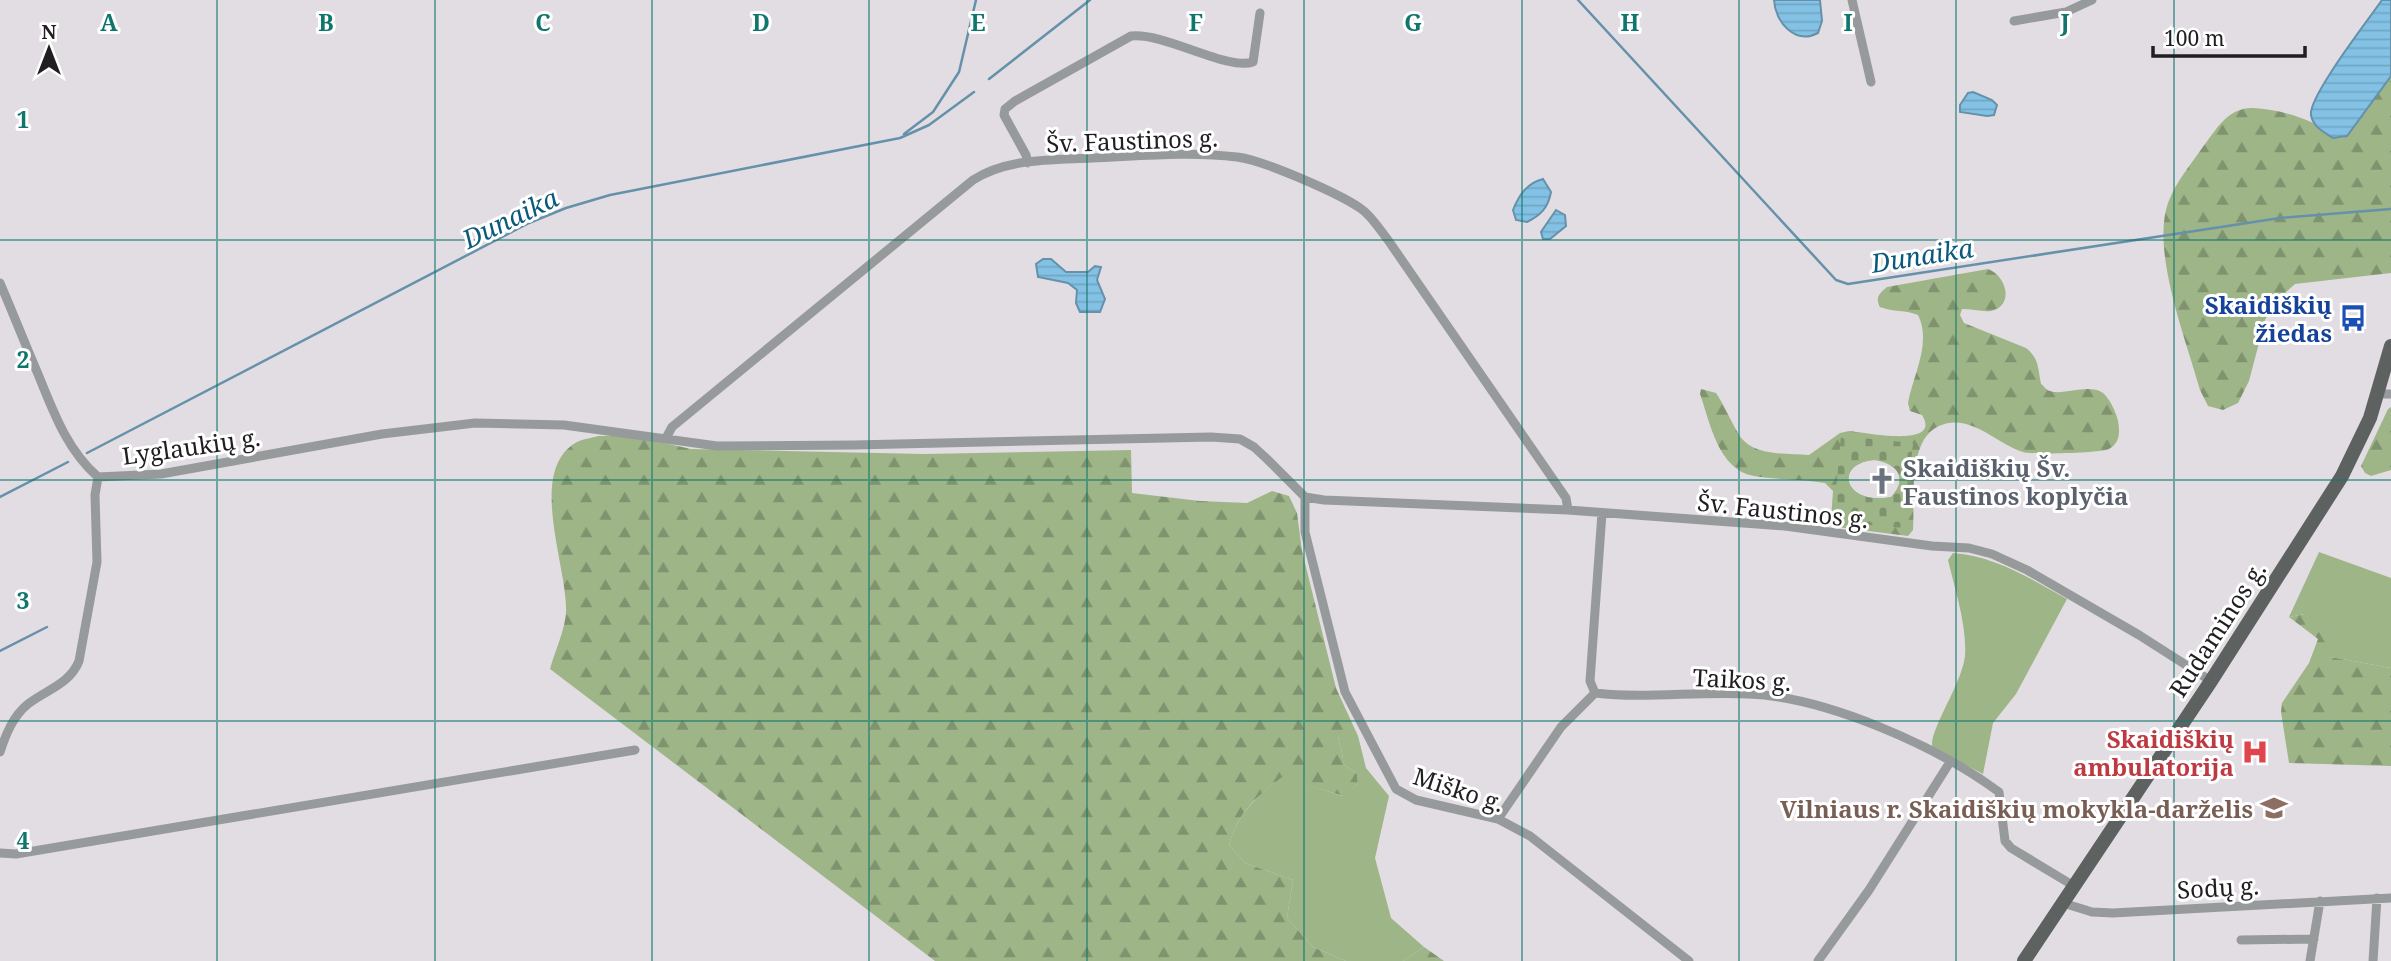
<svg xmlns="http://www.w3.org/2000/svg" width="2391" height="961" viewBox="0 0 2391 961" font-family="'Noto Serif',serif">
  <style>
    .grass { fill: #9eb588 }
    .forest { fill: url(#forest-firs); fill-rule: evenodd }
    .cemetery { fill: url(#cemetery-stones); fill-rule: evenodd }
    .water { fill: url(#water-rules); stroke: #6591aa; stroke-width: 2 }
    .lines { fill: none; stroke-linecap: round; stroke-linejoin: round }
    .stream { stroke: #6591aa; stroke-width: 2.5 }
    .minor { stroke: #979a9a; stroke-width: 9 }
    .primary { stroke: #5d6261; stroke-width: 14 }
    .grid { fill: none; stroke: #0f766e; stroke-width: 2; stroke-opacity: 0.55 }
    .labels { text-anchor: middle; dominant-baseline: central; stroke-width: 6; stroke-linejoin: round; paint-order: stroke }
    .street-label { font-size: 24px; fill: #201e20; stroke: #fff }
    .transit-label { font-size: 24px; font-weight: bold; fill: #164399; stroke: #fff; text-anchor: end }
    .worship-label { font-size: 24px; font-weight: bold; fill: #5b616d; stroke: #fff; text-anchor: start }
    .health-label { font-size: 24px; font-weight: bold; fill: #be3a42; stroke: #fff; text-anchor: end }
    .education-label { font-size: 24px; font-weight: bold; fill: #785e54; stroke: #fff; text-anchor: end }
    .water-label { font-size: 26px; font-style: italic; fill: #095a7d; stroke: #fff }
    .grid-label { font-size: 23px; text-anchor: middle; font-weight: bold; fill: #0f766e; stroke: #fff; stroke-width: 6; stroke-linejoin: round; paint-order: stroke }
  </style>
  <defs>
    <pattern id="forest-firs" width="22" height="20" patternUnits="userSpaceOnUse" patternTransform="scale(1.75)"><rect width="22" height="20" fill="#9eb588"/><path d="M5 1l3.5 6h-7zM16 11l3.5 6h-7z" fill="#80936f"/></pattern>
    <pattern id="cemetery-stones" width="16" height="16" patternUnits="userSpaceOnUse" patternTransform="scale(1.75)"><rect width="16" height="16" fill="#9eb588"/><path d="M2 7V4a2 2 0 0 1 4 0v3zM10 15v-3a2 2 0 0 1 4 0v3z" fill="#80936f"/></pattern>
    <pattern id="water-rules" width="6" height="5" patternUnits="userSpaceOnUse" patternTransform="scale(1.75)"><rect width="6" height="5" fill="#83c2e5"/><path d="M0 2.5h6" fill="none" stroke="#71a6c4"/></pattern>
  </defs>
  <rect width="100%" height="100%" fill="#e2dde2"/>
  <path class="grass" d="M2319 552 2391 578V668L2331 657 2305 614 2289 617Z
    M1953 553C1995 556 2031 579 2067 599L2016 694 1993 723 1983 774 1932 747C1930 728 1962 684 1965 656 1967 625 1955 590 1948 560Z
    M1338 736H1358L1366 768 1389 796 1375 858 1391 918 1424 947 1403 961H1346L1313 947 1287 918 1293 880 1245 863 1229 845C1240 809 1255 800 1282 776L1342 796 1358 784 1357 774 1343 764C1344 753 1339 747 1338 736Z"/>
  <path class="forest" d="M2391 76V273L2295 284 2276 301 2265 320 2249 381 2238 403 2223 410 2208 406 2200 390C2186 339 2151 252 2168 203 2176 181 2192 163 2205 144 2218 127 2229 107 2254 108 2272 109 2294 114 2311 122 2320 126 2326 137 2337 138 2341 139 2344 137 2347 136Z
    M1988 269C2006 275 2015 306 1991 311 1983 312 1971 309 1962 309L1960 315 1964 323 2026 348C2039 358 2038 369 2041 384 2044 386 2046 390 2050 391 2064 396 2088 383 2103 393 2110 399 2116 412 2118 421 2120 432 2120 443 2109 449 2100 453 2034 455 2023 452 1996 444 1970 412 1939 426 1907 440 1915 500 1913 530L1908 536 1837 527 1831 519 1833 491 1825 483C1802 479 1778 480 1754 476 1718 470 1710 422 1700 394L1701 389 1716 393C1725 406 1730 420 1738 433 1751 457 1786 453 1809 455L1840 433 1849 431C1863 432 1943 449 1922 415L1910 411 1908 403C1913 375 1932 343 1918 315 1906 310 1893 312 1880 307 1875 297 1879 294 1887 287ZM1875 460C1896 463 1909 478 1891 497 1842 506 1834 462 1875 460Z
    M2391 407V470L2371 476 2365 473 2361 466 2388 409Z
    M598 436H633L691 449 924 454 1131 450 1132 493 1200 501 1247 503 1272 491 1289 496 1297 513 1302 551 1336 688 1358 736H1338C1339 747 1344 753 1343 764L1357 774 1358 784 1343 796 1282 777C1254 800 1240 809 1229 845L1245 863 1293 880 1287 918 1313 947 1346 961H935L550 669C555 651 565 630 566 612 568 567 526 470 577 442 583 439 592 438 598 436Z
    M2305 614 2330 623 2331 657 2391 668V766L2289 763 2281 712 2282 703 2309 663 2318 639 2289 617Z
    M1424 947 1444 961H1403Z"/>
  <path class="cemetery" d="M1841 436 1913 443 1905 528 1833 522ZM1875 460C1897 463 1909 478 1891 497 1842 506 1834 462 1875 460Z"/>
  <path class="water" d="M1774 0H1820L1822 21 1818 33C1795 45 1775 22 1774 0Z
    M2382 0H2391V76L2347 136 2333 138C2324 132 2313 127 2311 115 2308 97 2369 19 2382 0Z
    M1973 92 1992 100 1997 105 1994 115 1987 116 1960 112V105L1968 93Z
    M1543 179 1551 192C1548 208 1541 215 1527 222L1516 220 1513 210C1519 195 1527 183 1543 179Z
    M1556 210 1565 215 1566 226 1550 239H1543L1541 232Z
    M1043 259H1051L1066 272H1088L1095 266 1101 267 1097 280 1105 299 1100 312H1080L1076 303 1077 290 1068 283 1038 277 1036 264Z"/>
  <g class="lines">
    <path class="stream" d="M1578 0 1836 280 1848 284 2280 218 2391 209
      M989 79 1090 0
      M904 134 933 112 959 72 976 0
      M87 453 529 223 566 208 610 195 900 138 929 125 974 92
      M0 497 68 462
      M0 651 47 627"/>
    <path class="minor" d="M1852 0 1871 82
      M2014 21 2066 12 2092 0
      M1028 163 1026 155 1004 115 1005 109 1015 101 1131 36C1164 32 1227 71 1253 62L1260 13
      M0 283C13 313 25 344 38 374 53 411 67 450 98 477L161 474 382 434 475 423 564 425 717 446 854 445 1211 437 1240 439 1254 447 1267 459 1305 497 1324 500 1568 510 1785 526 1932 546 1969 548 1992 554 2027 570 2139 635 2211 681
      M2379 394H2391
      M666 438 672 427 973 180C1007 158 1052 160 1092 158 1140 156 1189 151 1237 157 1263 160 1338 193 1360 208 1371 215 1380 230 1388 240L1566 498 1568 510
      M1305 497V532L1345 692 1396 789 1416 800 1498 819 1530 836 1689 961
      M1602 513 1590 681 1595 693C1646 699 1698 691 1749 694 1826 697 1937 746 1999 792L2005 841 2011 848 2074 886
      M0 752C6 734 13 716 28 704 46 690 70 684 79 661L97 562 95 495 98 477
      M1498 819 1561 727 1595 693
      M0 853 16 854 635 750
      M2063 903 2092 912 2113 913 2391 898
      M2241 940 2314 939
      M1818 961 1869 890 1950 762
      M2310 961 2320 901
      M2373 961 2377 898"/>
    <path class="primary" d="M2024 961 2211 681 2342 476 2370 418 2391 346"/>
  </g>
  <path class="grid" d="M217 0V961M435 0V961M652 0V961M869 0V961M1087 0V961M1304 0V961M1522 0V961M1739 0V961M1956 0V961M2174 0V961M0 240H2391M0 480H2391M0 721H2391"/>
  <defs>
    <symbol id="bus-bare" viewBox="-9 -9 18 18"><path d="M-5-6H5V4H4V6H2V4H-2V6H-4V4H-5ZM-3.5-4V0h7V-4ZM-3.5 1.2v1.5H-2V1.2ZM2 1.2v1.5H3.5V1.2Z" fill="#1a4fb4" stroke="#fff" stroke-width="2.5" paint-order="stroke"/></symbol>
    <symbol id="church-bare" viewBox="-9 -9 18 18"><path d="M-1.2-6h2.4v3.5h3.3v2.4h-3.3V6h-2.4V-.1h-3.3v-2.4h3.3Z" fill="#6b7280" stroke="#fff" stroke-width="2.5" paint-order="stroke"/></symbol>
    <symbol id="hospital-bare" viewBox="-9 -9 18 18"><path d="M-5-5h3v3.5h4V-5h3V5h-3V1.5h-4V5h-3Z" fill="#e0444e" stroke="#fff" stroke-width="2.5" paint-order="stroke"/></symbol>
    <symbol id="school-bare" viewBox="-9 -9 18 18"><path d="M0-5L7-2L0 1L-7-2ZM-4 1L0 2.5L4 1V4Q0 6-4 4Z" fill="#8d6e63" stroke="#fff" stroke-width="2.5" paint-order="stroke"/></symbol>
  </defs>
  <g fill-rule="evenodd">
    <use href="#bus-bare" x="2334" y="299" width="38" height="38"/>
    <use href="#church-bare" x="1863" y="462" width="38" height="38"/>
    <use href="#hospital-bare" x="2236" y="733" width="38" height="38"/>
    <use href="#school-bare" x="2255" y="789" width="38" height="38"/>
  </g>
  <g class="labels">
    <g class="street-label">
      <text transform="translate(1132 140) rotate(-2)">Šv. Faustinos g.</text>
      <text transform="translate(191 446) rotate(-8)">Lyglaukių g.</text>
      <text transform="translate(1783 510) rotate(6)">Šv. Faustinos g.</text>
      <text transform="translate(2217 629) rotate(-57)">Rudaminos g.</text>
      <text transform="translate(1742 679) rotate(3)">Taikos g.</text>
      <text transform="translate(1459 789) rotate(18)">Miško g.</text>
      <text transform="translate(2218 887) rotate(-3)">Sodų g.</text>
    </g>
    <g class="transit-label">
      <text x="2332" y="304">Skaidiškių<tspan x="2332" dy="28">žiedas</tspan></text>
    </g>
    <g class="worship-label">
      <text x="1903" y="467">Skaidiškių Šv.<tspan x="1903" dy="28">Faustinos koplyčia</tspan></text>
    </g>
    <g class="health-label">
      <text x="2234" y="738">Skaidiškių<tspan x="2234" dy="28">ambulatorija</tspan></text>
    </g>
    <g class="education-label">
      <text x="2253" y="808">Vilniaus r. Skaidiškių mokykla-darželis</text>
    </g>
    <g class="water-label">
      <text transform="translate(510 218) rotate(-26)">Dunaika</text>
      <text transform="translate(1922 255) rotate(-9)">Dunaika</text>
    </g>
  </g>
  <g class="grid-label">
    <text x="109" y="31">A</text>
    <text x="326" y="31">B</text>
    <text x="543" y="31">C</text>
    <text x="761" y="31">D</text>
    <text x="978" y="31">E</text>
    <text x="1196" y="31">F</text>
    <text x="1413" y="31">G</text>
    <text x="1630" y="31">H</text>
    <text x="1848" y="31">I</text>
    <text x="2065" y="31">J</text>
    <text x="23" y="128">1</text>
    <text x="23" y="368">2</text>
    <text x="23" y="609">3</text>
    <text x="23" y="849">4</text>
  </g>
  <g transform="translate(49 49)" stroke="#ffffff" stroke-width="5" paint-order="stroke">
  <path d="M0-5L12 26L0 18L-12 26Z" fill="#201e20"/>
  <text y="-10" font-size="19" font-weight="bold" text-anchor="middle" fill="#201e20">N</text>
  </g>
  <path d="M2153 46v10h152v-10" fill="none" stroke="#201e20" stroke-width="3.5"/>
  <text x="2164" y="46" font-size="21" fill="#201e20" stroke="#ffffff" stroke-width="5" paint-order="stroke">100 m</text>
</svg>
